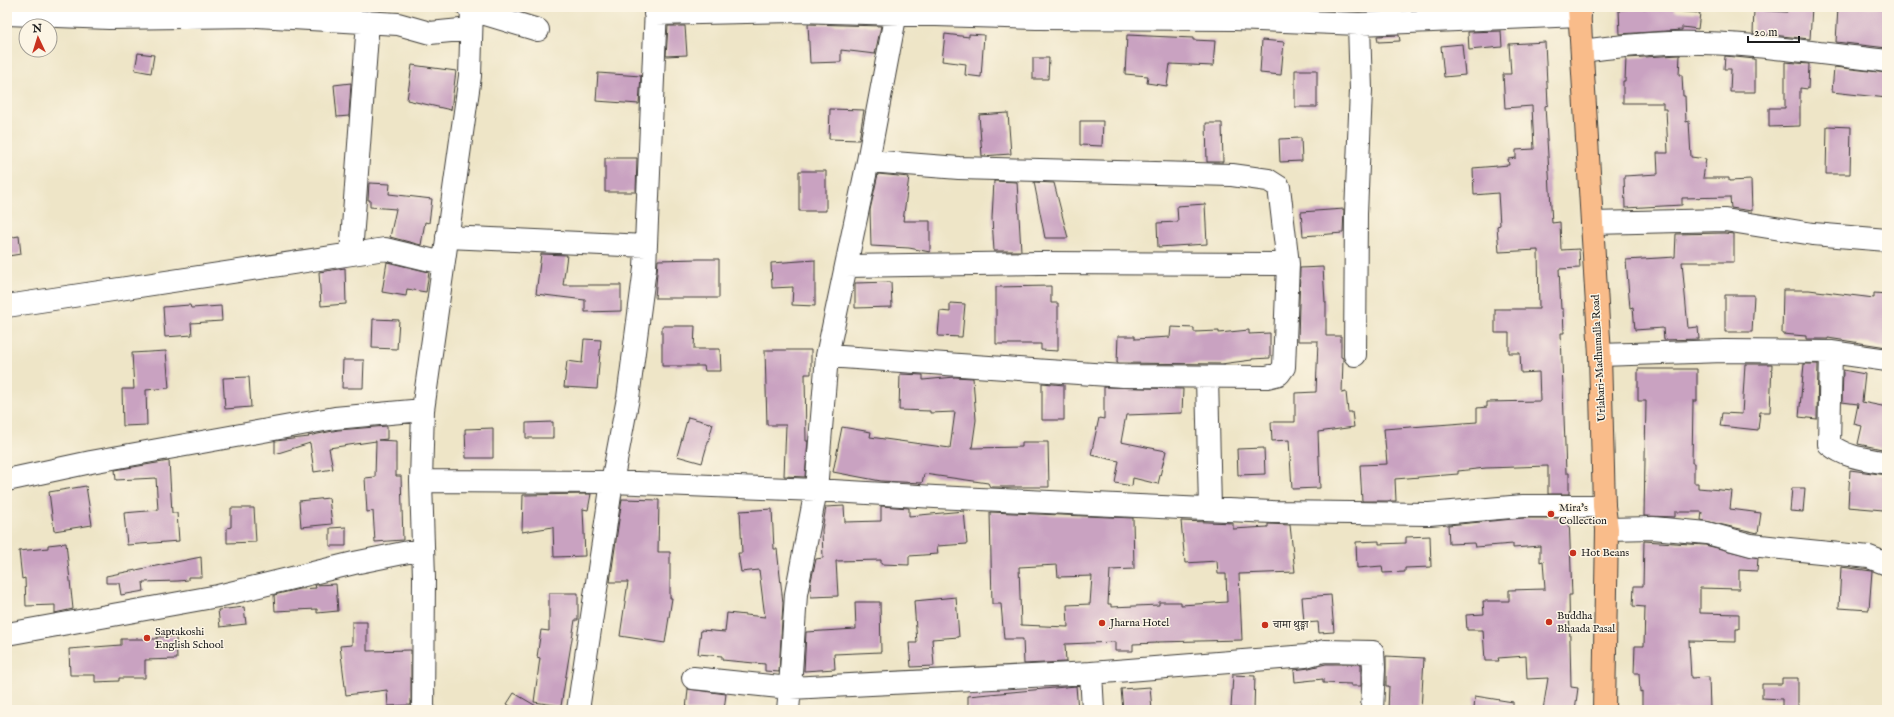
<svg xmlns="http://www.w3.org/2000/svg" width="1894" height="717" viewBox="0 0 1894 717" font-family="'IM FELL English','Noto Serif Devanagari',serif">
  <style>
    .building { fill: #c9a2c1; fill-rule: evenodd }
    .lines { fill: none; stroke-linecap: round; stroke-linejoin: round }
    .minor-casing { stroke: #3c3a36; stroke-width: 24 }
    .major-casing { stroke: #3c3a36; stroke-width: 24 }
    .minor { stroke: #fff; stroke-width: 22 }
    .major { stroke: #f9bc8a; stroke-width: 22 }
    .poi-dot { fill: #c8321e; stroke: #fcf5e5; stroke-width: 1.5 }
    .labels { text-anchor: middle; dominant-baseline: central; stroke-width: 3; stroke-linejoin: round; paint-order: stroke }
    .street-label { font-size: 11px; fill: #1c1c1c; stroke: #fcf5e5 }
    .poi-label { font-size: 11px; fill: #1c1c1c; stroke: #fcf5e5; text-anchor: start }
  </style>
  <rect width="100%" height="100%" fill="#fcf5e5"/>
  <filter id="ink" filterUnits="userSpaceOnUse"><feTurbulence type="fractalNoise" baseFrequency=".025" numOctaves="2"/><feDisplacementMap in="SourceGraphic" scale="8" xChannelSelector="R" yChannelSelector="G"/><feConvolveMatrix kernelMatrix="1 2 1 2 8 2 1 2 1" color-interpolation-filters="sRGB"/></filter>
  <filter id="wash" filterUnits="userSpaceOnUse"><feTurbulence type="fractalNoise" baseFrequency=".012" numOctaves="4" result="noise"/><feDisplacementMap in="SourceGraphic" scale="16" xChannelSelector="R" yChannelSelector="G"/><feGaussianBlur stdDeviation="0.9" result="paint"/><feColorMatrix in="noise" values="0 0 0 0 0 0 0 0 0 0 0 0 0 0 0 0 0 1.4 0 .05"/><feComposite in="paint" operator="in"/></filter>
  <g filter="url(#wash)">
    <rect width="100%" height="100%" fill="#eee5c7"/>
    <g id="blocks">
      <path class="building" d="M1675 7V11L1700 13 1698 29 1682 27V30L1620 34 1619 10Z
        M1787 7H1812L1810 39 1753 33 1754 10 1787 12Z
        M1838 7H1887V48L1836 42Z
        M808 24 881 26 875 54 841 50V62L810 63Z
        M668 26H685L687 55 666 56Z
        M1501 31 1502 47 1469 50 1468 32Z
        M945 34 969 37V34L984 35 981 77 965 75 966 64 942 61Z
        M1127 35 1193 38V40L1215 41 1213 66 1170 64 1167 86 1147 83 1148 76 1125 74Z
        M1399 35 1400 41 1378 42 1377 36Z
        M1262 40 1284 42 1281 75 1260 73Z
        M1545 42 1548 105 1545 106 1552 223 1560 222 1561 250 1579 249 1580 268 1559 269 1561 309H1563L1564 333H1561L1566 473H1569V494H1548V466L1486 468 1458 471V474L1395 479 1396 501H1362L1360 465 1387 464 1384 429 1477 422V408L1487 407V402L1540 401 1539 372 1521 373 1520 353H1509V333H1495V309H1539L1538 250 1499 252 1497 226 1500 225 1498 193 1474 195 1473 168 1509 165 1508 159 1516 158V150L1534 149 1532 106 1505 108 1503 74H1511L1509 44Z
        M1462 44 1465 75 1444 77 1441 46Z
        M138 53 154 55 151 73 135 70Z
        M1680 55 1679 75H1682L1683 96H1685L1686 122 1689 121 1691 157 1706 159 1703 178H1729V181L1751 180 1752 211 1731 208 1730 197 1682 198V205L1625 208 1624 176 1658 174 1657 153H1668L1666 109H1663V103H1623V81H1625L1626 58Z
        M1725 56 1755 59V92H1730L1731 69H1724Z
        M1033 58H1049L1048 79H1033Z
        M1785 62 1809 64 1808 89 1800 88V126L1769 127V108H1785Z
        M412 65 456 71 451 110 407 100Z
        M1834 67 1887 73V98L1832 92Z
        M1295 70H1317V107H1295Z
        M598 73 641 76 639 104 596 101Z
        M351 83 349 116 337 117 334 85Z
        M830 109 864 110 859 140 829 139Z
        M1008 113 1011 154 982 156 979 115Z
        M1080 121H1103L1102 146 1080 145Z
        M1206 123H1222L1223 162H1207Z
        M1827 126 1851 127 1850 174H1826Z
        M1301 138 1302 161 1280 162 1279 139Z
        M605 158H637L636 192H605Z
        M799 171H826V211H799Z
        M878 174 909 177 903 221H930V252L909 248 871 246 870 210Z
        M994 181 1017 182 1021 251H994L992 218Z
        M1034 182 1054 183 1068 238H1045Z
        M369 183 390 184 389 194 432 199 429 223 425 222 421 245 390 237 396 209 370 207V200H368Z
        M1205 204 1207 244 1158 247 1157 223 1178 222 1177 206Z
        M1344 209 1343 233 1303 236 1301 212Z
        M1724 233 1734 234V262H1682L1688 328 1698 327 1699 339 1664 340 1663 328 1635 330 1633 307 1630 308 1626 260 1675 257 1676 234Z
        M19 236 21 254 8 256 7 238Z
        M541 254 567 255 563 285H621V311L585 312V300L536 294Z
        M699 259H719V298H655L658 260Z
        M815 260V306L792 305 793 287 772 288 771 263Z
        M387 262 429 272 426 292 407 289 406 296 382 292Z
        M1323 267 1325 302H1326V336H1341V357L1343 358 1342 393 1346 392 1348 412H1352L1354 427 1318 432 1320 488 1292 489 1289 440 1272 441 1271 422H1295V393L1316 392 1318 341H1298L1300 268Z
        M345 268 346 304 321 306 319 272Z
        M891 282 892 307 855 308V283Z
        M1051 286V303H1058V351L1041 350V344H996V287Z
        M1783 290H1809L1874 298V293L1887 294V347L1828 338V339H1806V336L1782 334Z
        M1725 295H1754L1752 332H1725Z
        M950 303 965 304 962 337 938 336 940 311 950 312Z
        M190 305 191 308 221 306 222 321 191 323 192 335 165 337 163 307Z
        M373 319 399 320 397 349 372 348Z
        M662 326H695L694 349H720L721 371H705L704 366H662Z
        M1171 327 1194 328V332L1219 331V333L1249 330V334L1270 333V358L1252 359V360L1221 364 1117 363 1118 336H1135V339L1170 337Z
        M584 339 601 340 597 389 564 387 567 361 582 363Z
        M765 350H811V374H805L806 441H808L805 477 784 476 786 425H767Z
        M166 351 169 388 146 390 147 425 123 426 122 389H134L132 353Z
        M343 360H364L363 388H342Z
        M1745 364H1772L1770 412H1760L1758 430 1720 426 1722 413 1742 414Z
        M1804 364H1818L1817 419 1799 417Z
        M1638 369H1697V401H1693L1692 463H1694V483H1698V488L1732 491 1730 509 1761 513 1758 533 1701 520 1702 512H1675V517L1644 516 1646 401H1638Z
        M1843 370 1865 374 1862 402 1887 407V424L1882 449 1858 444 1862 426 1854 424 1858 404 1842 402Z
        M900 374 923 375V380L955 377 973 378 976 420 972 448 1022 447V442H1048L1049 487H990L988 483 924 474 922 483 881 481 833 472 842 427 871 432 870 437 950 448 955 412 930 413V411L899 410Z
        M249 377 251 407 225 409 223 378Z
        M1042 383 1064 385V420H1042Z
        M1104 387 1183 389 1182 413 1126 415 1121 442 1166 451 1158 484 1133 478 1132 486 1115 483 1119 461 1091 455 1099 418 1104 419Z
        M688 417 713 424 702 463 677 456Z
        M553 422V438H526V423Z
        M387 426V439L378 440 396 441V476H401L403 540 375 542 373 511 367 512 365 478 375 477 376 441 329 448 333 469 314 472 310 443 275 454V441L309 437 308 436 338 430Z
        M493 428V458H466L465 429Z
        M1264 448 1265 474 1238 475 1237 449Z
        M169 461 172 513H177L179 541 127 545 124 513 158 510 156 478 116 480 115 470Z
        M1850 470 1887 475 1883 510 1848 507Z
        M86 486 92 525 54 531 49 492Z
        M1792 488H1805L1803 512 1790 511Z
        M591 494 588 510 583 509 585 556 554 557 553 527 522 532 523 495Z
        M329 498 332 524 301 527 299 501Z
        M622 499 659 500 658 552H670V598H672L665 643 620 636 628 582H610Z
        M844 506 845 522 881 521V506L909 508V516L964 511 967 544 937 546 938 554 909 556V565L881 564V560L836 561 838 596 811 597 810 585 816 559 823 558 822 530 826 507Z
        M231 508H254L256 542 227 543V528L231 527Z
        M772 509 774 549H777L783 603 779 672 765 671V664L722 660V656L698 654 701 630 725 632 727 613 765 617 759 570 741 572 738 553H742L740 511Z
        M990 512 1133 518 1134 569 1110 570 1108 604H1111V607L1159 605V602H1181V605L1227 602 1226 574H1218L1217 561 1185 563 1181 521 1233 523V529L1268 527V524L1290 525 1295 572 1239 574 1242 640 1157 642V643L1133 644V651H1115V642L1065 644 1066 662 1024 664 1023 639H1004L1001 604H992ZM1057 565 1058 577 1092 576 1090 604 1067 605 1068 627 1021 625 1019 567Z
        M1524 518H1569L1572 595H1569L1571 687 1578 688 1575 710H1543L1548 678 1527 679 1526 656 1498 658 1499 661H1485L1483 630H1467L1466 615 1484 614 1483 601H1509V590L1545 589 1543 561 1540 562V546L1513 548V544L1475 547 1474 543 1449 544 1448 525Z
        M346 527V546H330V528Z
        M1430 536 1431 567 1405 568V572L1383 573 1382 566 1357 568 1356 542 1379 541V544L1406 543V537Z
        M1644 541 1705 545 1758 558 1757 571 1739 570V589L1700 588V613L1739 614V629H1736V642L1689 641 1691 678 1709 677 1710 710H1642V691L1640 692 1639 673H1634L1635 646H1644L1645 607 1633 606 1634 586H1643Z
        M66 543 73 609 55 613V605L26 606 25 578 22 579 19 551 48 548V545Z
        M201 557 202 577H188V580L178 581 143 582 144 591 121 595 119 583H106V576Z
        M1841 567 1872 571 1869 610 1839 608Z
        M336 584 338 611 317 613V609L275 611 274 595 299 589 316 588 315 585Z
        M549 593H578V620H575L561 706 534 702 540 658 537 657 541 630 549 631Z
        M1331 595 1334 632 1319 633 1318 622 1304 623 1302 597Z
        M956 597 959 637 932 639 934 666 911 667 909 643H917L914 601Z
        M855 602H880L881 652 834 654 835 669 804 671 806 632 856 629Z
        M244 607 246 624 220 627 218 610Z
        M352 622H367V651L411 650V705L388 706 387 690 346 695 340 646 352 645Z
        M176 636 177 659 145 660V678H119V681L95 682V675H70L69 649 121 645V639H157V637Z
        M1386 656 1424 658 1421 710H1388L1389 686H1386Z
        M1326 664H1361V686H1351V684L1323 683V679L1295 682 1294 670 1309 668Z
        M1233 675 1255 676 1254 709 1231 708Z
        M1782 678H1798V710H1782V699L1762 698V684H1782Z
        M1076 686 1078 710H968V696Z
        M1150 687 1152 710H1123L1121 689Z
        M688 689 726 694 724 710H686Z
        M514 693 543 710H517L507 704Z
        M1475 696 1513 702V710H1474Z"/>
    </g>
  </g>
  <g filter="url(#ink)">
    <use href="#blocks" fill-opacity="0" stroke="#3c3a36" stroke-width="1"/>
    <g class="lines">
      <defs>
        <path id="minor" d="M468 7 472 10 538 30
          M897 7 868 161 827 356 816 490 796 594 790 688 1091 673
          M7 14 109 18 257 16 398 24 430 33 471 29
          M655 14 796 11 1037 18 1234 19 1359 24 1580 15
          M1582 51C1611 47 1640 44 1669 43 1742 41 1815 53 1887 61
          M1592 223 1725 220 1813 234 1887 240
          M447 237 646 246
          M351 254 368 22
          M846 266 1039 263 1288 264
          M7 306 385 249 443 263
          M1831 352 1829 444C1846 458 1866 459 1887 463
          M1355 355 1356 214 1361 90 1359 24
          M1600 355 1724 351 1831 352 1887 360
          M827 356 1123 376 1267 377 1279 374 1284 367 1288 264 1279 187 1268 180 1232 175 959 168 868 161
          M1207 377 1210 509
          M7 480 91 462 335 418 423 410
          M421 481 612 482 816 490 935 497 1273 512 1429 514 1523 506H1604
          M1607 529 1653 528 1707 533 1751 545 1869 557 1887 564
          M7 634 218 596 354 563 423 549
          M693 678 790 688 788 710
          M423 710 424 578 421 481 423 410 470 76 472 7
          M578 710 612 482 628 398 645 268 656 7
          M1093 710 1091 673 1306 656 1324 651 1373 652 1374 668 1372 710"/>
        <path id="major" d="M1579 7 1600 355 1604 506 1607 529 1604 710"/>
      </defs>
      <use href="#minor" class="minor-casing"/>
      <use href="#major" class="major-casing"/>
      <use href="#minor" class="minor"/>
      <use href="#major" class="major"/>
    </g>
  </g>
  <g class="poi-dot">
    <circle cx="1551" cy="514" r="4"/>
    <circle cx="1573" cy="553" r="4"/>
    <circle cx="1549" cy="622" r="4"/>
    <circle cx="1102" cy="623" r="4"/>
    <circle cx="1265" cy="625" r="4"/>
    <circle cx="147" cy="638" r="4"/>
  </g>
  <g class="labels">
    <g class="street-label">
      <text transform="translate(1599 358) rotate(-93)">Urlabari-Madhumalla Road</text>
    </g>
    <g class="poi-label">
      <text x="1559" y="508">Mira's<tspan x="1559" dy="13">Collection</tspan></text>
      <text x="1581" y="553">Hot Beans</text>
      <text x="1557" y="616">Buddha<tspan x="1557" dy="13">Bhaada Pasal</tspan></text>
      <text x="1110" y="623">Jharna Hotel</text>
      <text x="1273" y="625">चामा थुङ्मा</text>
      <text x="155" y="632">Saptakoshi<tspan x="155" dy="13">English School</tspan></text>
    </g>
  </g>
  <rect width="1894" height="717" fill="none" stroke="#fcf5e5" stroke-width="24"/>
  <g transform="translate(38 38) rotate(356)"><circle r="19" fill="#fcf5e5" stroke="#a29e95"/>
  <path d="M0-3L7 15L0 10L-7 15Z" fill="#c8321e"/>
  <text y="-6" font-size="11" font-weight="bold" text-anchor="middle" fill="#1c1c1c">N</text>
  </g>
  <path d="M1748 36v6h51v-6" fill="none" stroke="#1c1c1c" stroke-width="2"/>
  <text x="1754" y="36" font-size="12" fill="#1c1c1c" stroke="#fcf5e5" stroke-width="3" paint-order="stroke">20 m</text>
</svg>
